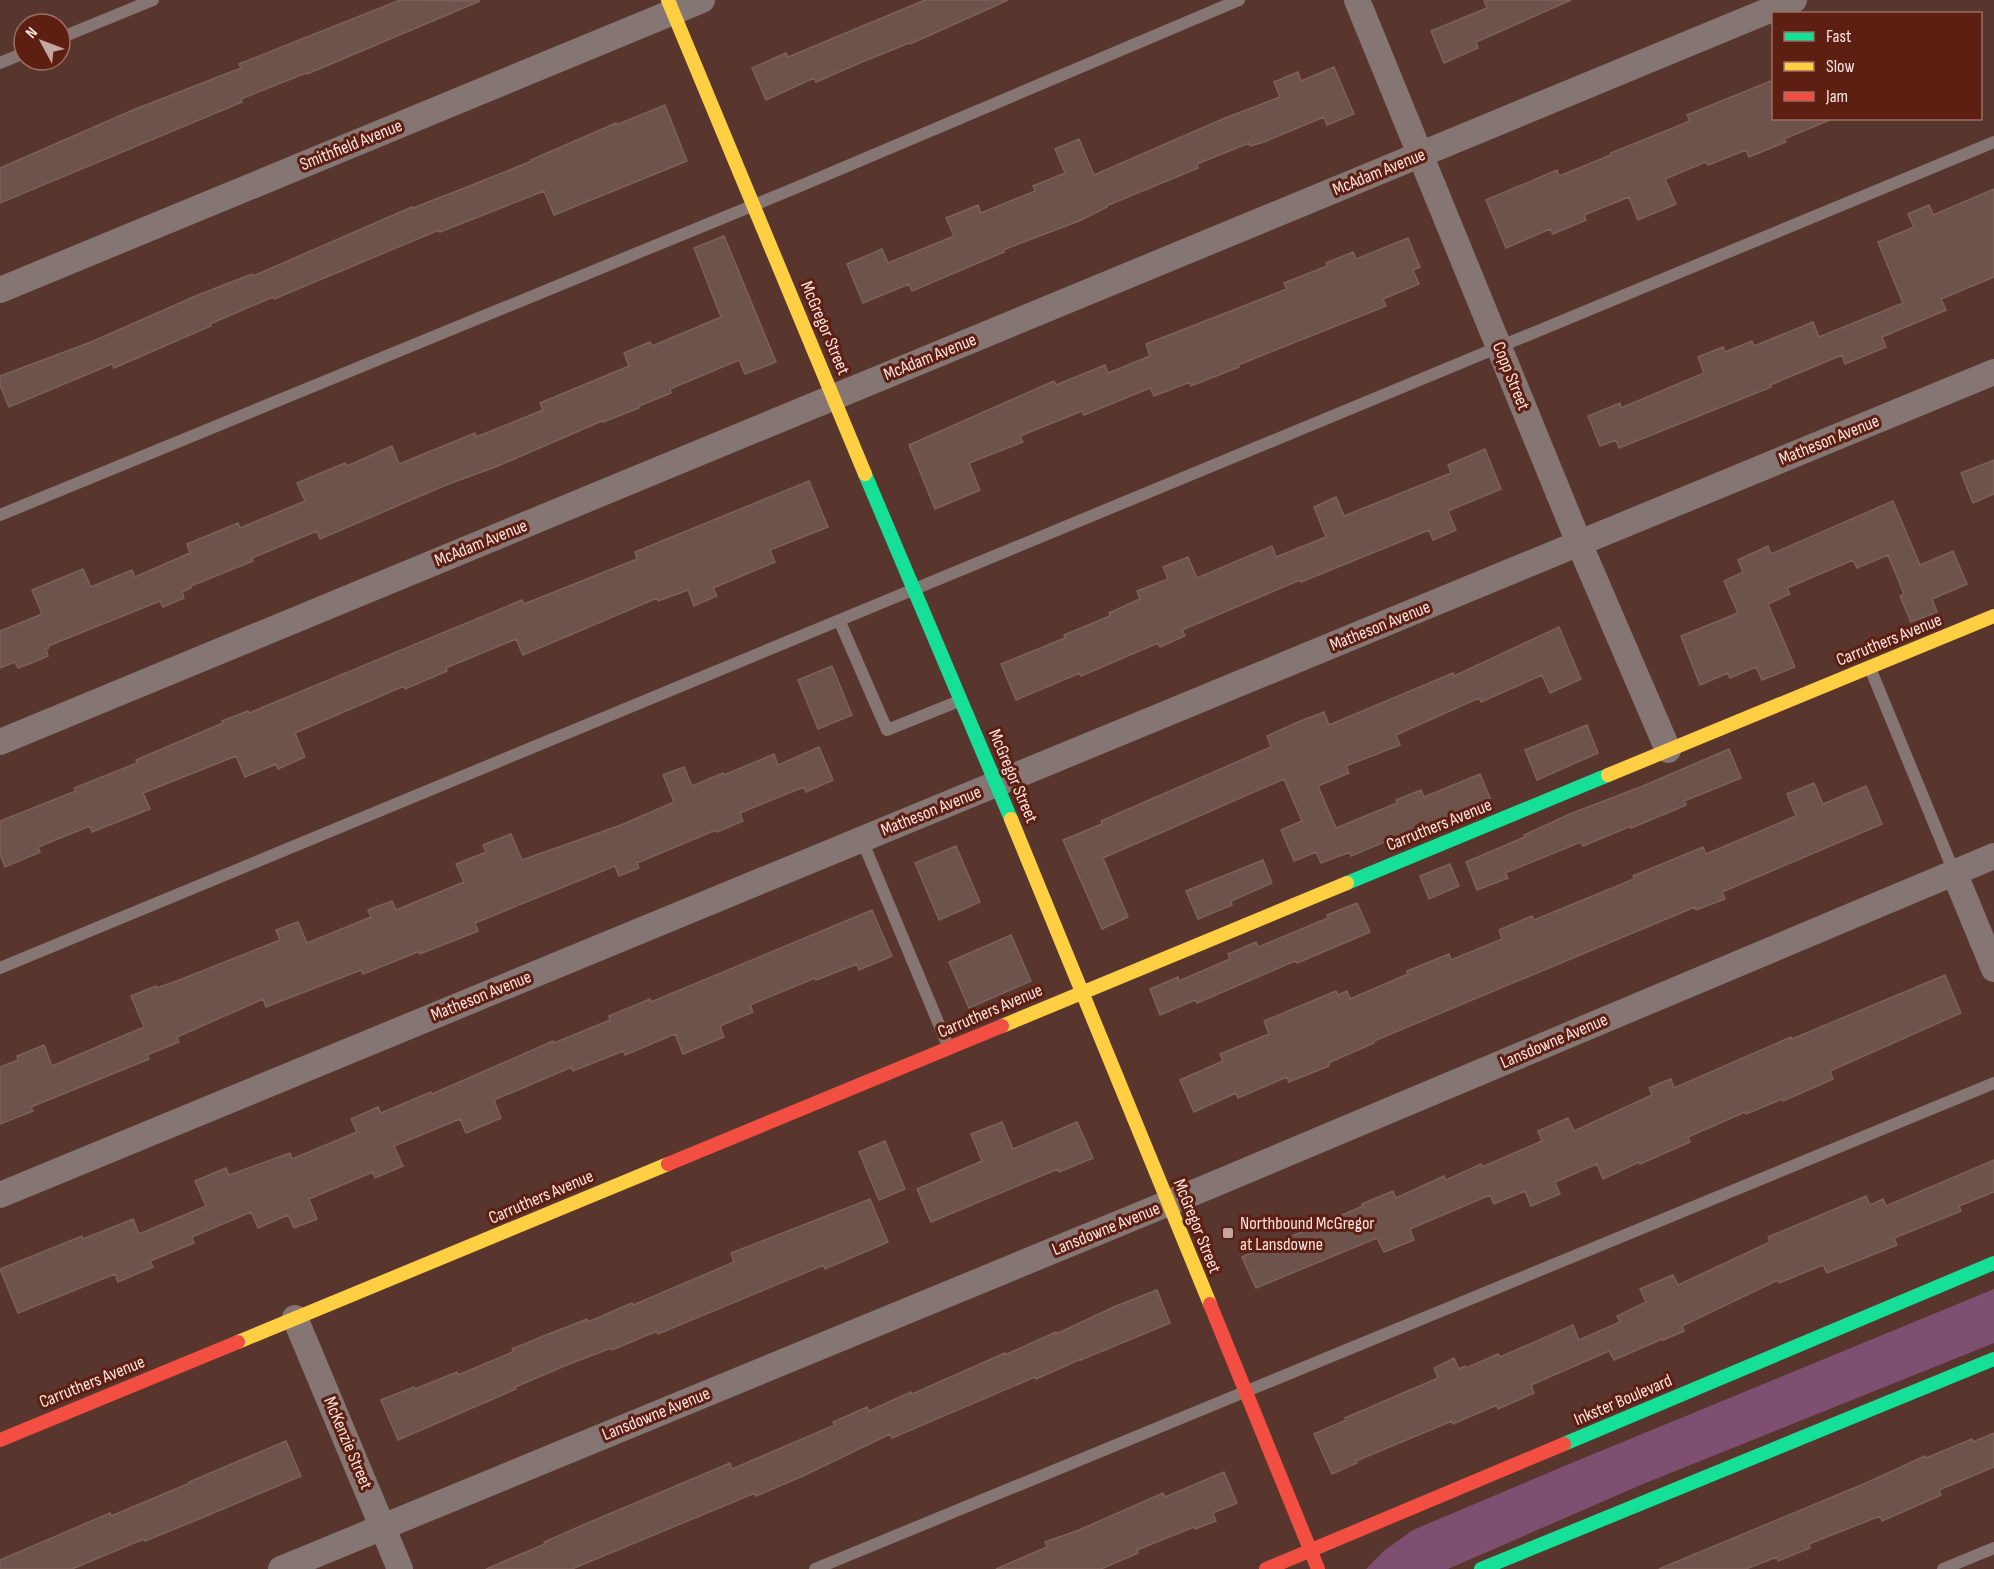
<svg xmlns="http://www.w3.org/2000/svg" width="1994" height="1569" viewBox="0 0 1994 1569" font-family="'Sofia Sans Condensed',sans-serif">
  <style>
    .green { fill: #7e4f71 }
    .building { fill: #6e534d; stroke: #7d6059; stroke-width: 1.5 }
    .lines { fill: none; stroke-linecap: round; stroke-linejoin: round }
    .lane { stroke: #857673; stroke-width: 12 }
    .street { stroke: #857673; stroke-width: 26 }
    .fast { stroke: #16e098; stroke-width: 14 }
    .slow { stroke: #ffcf43; stroke-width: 14 }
    .jam { stroke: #f24e42; stroke-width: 14 }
    .poi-dot { fill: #c2a6a0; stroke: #5e1f13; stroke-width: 2 }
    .labels { text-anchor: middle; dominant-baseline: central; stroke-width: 6; stroke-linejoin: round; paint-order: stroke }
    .street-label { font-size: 18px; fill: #fbe2dd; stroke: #5e1f13 }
    .poi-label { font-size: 18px; fill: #fbe2dd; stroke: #5e1f13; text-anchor: start }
  </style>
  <rect width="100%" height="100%" fill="#58362e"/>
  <path class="green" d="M1994 1289V1343L1643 1484 1448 1569H1366L1385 1550 1413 1530 1574 1462Z"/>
  <path class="building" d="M400 0 480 1 307 74 306 73 241 99 242 102 0 203V168L133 110 241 68 239 64Z
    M925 0H1008L910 44 909 43 862 62 816 82 814 78 766 100 752 68 786 53 788 57Z
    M1484 0H1571L1476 42 1478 48 1444 63 1431 31 1487 8Z
    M1334 67 1354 114 1327 125 1324 117 1264 142 1250 146 1249 143 1197 164 1198 168 1106 206 1107 207 1079 221 1003 250 1004 252 912 291 909 284 863 303 847 264 882 249 888 263 954 236 946 218 978 205 981 213 1035 191 1033 186 1065 173 1055 149 1079 139 1094 175 1225 118 1280 97 1274 82 1298 72 1301 81Z
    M1773 80V118L1832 119 1784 139 1786 142 1749 157 1746 150 1708 165 1706 162 1665 179 1676 204 1638 220 1629 197 1584 215 1586 220 1553 234 1550 229 1506 248 1486 200 1557 170 1559 176 1611 155V153L1690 121 1687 115Z
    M665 105 687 161 554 215 544 191 440 232 439 230 274 299 273 297 210 324 211 326 114 368 112 364 9 407 0 385V376L91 342 198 295 252 274 253 276 412 207 413 208 467 187 532 161 531 160 616 123V125Z
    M1994 189V277L1941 299 1946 310 1882 337 1886 347 1845 364 1842 355 1770 385 1771 387 1619 448 1616 440 1600 446 1588 416 1620 403 1621 408 1704 373 1698 357 1723 347 1725 352 1752 341 1754 346 1813 322 1819 337 1903 303 1878 242 1914 227 1908 214 1929 205 1933 215Z
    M724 236 776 362 745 374 739 360 670 389 671 393 639 406V408L603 422 602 421 498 466 446 485 320 539 317 531 252 558 253 561 191 586V588L182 592 184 598 163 607 160 601 48 646 49 648 46 649 48 656 29 664 18 668 15 662 0 668V631L42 614 32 590 83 569 91 587 132 570 135 577 190 553 187 544 238 523 240 528 305 501 297 483 345 463 347 466 392 446 399 464 475 433 476 437 543 410 540 403 629 366 624 353 650 342 652 346 721 317 694 248Z
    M1408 238 1420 267 1413 270 1419 284 1383 299 1386 306 1238 365 1239 367 1191 386 1190 382 1154 396 1150 388 1084 415 1082 411 1020 436 1023 442 969 463 980 490 935 509 909 445 1054 381 1056 385 1105 365 1108 373 1150 356 1146 344 1287 289 1284 283 1327 266 1326 263 1353 252 1356 259Z
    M1485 449 1501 489 1448 511 1456 530 1433 540 1429 530 1301 582 1300 580 1182 630 1185 636 1160 647 1158 643 1081 676 1080 673 1016 700 1001 664 1065 638 1064 635 1110 616 1109 613 1140 599 1137 591 1168 579 1163 567 1188 557 1197 578 1272 546 1276 557 1326 537 1314 507 1336 497 1344 516 1451 473 1448 465Z
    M1994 460V494L1973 503 1961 473Z
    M809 481 828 527 770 550 775 562 713 588 717 596 694 606 688 590 658 601 657 598 523 655 516 639 446 668 447 671 405 689 404 686 295 733 305 757 278 769 276 764 245 777 236 756 143 793 150 809 92 832 90 826 38 847 40 852 5 867 0 854V821L76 791 74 788 137 763 136 760 223 723 222 721 248 711 249 713 522 600 524 604 637 559 635 552Z
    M1893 501 1920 565 1953 551 1967 584 1932 599 1937 612 1911 622 1900 596 1904 594 1888 555 1857 568 1853 560 1787 588 1790 594 1768 604 1795 667 1762 680 1756 667 1730 678 1728 673 1700 685 1681 636 1738 613 1724 581 1743 572 1738 560 1768 546 1771 554Z
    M1559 627 1581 679 1550 693 1542 675 1481 702 1479 698 1396 735 1400 745 1346 766 1349 773 1318 786 1336 828 1397 803 1396 800 1421 790 1424 797 1480 774 1490 798 1351 856 1350 852 1321 863 1316 852 1294 861 1281 830 1302 821 1284 779 1103 858 1128 917 1102 929 1063 840 1102 824 1101 821 1271 747 1267 736 1298 722 1324 712 1329 725 1453 673 1454 676Z
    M832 666 852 715 818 729 798 680Z
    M1587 725 1598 753 1537 780 1525 750Z
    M819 747 833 780 806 792 804 787 740 813 743 821 717 832 716 830 637 863 639 868 619 876 615 866 475 923 478 931 453 941 420 954V951L363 974 361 970 266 1007 263 999 177 1037 179 1042 147 1055 149 1059 31 1107 33 1111 0 1124V1067L18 1060 17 1056 44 1045 52 1066 144 1027 131 996 156 986 157 988 182 979 280 940 276 930 298 922 307 943 371 917 368 910 392 901 396 910 464 882 456 864 486 852 483 845 511 834 522 860 621 825 674 802 663 775 684 767 692 786 723 773 724 775 774 754 778 765Z
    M1729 749 1741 778 1684 801 1686 805 1631 828V826L1583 846 1581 842 1505 873 1508 878 1477 890 1466 862 1525 837 1524 835 1570 814 1643 786Z
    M1814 783 1823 804 1866 786 1882 824 1722 892 1725 899 1696 910 1695 907 1374 1041V1043L1328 1063 1329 1066 1289 1082 1287 1077 1238 1098 1236 1093 1194 1112 1180 1080 1223 1061 1220 1054 1269 1034 1264 1021 1336 991 1338 995 1347 991 1350 999 1408 974 1407 971 1449 954 1451 960 1502 939 1499 930 1532 916 1534 920 1634 879 1633 876 1703 847 1706 854 1796 816 1787 794Z
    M956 846 980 902 939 920 915 863Z
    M1263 860 1272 883 1231 901 1232 905 1198 919 1186 891Z
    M1450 864 1459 886 1429 899 1420 876Z
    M1357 903 1370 932 1297 963 1295 961 1197 1003 1195 1000 1160 1015 1150 989 1178 977 1179 981 1230 959 1228 954 1256 942 1258 947 1328 918 1327 915Z
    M872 910 892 956 859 970 857 964 816 980 815 978 750 1005 753 1012 720 1026 724 1037 683 1054 675 1034 625 1055 623 1051 573 1071 572 1067 494 1100 501 1118 466 1133 460 1119 394 1146 403 1166 375 1178 373 1172 309 1199 317 1219 294 1228 288 1215 258 1228 251 1212 192 1237 194 1243 150 1261 153 1267 118 1282 115 1274 18 1313 0 1269 82 1236 83 1239 133 1219 139 1234 206 1206 195 1181 226 1168 229 1175 290 1153 292 1159 357 1132 351 1119 378 1107 381 1113 431 1092 432 1094 553 1041 554 1043 610 1020 609 1016 650 999 651 1002Z
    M1011 935 1031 981 969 1008 949 962Z
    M1945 975 1961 1013 1830 1071 1833 1079 1783 1101 1782 1099 1746 1114 1745 1112 1688 1137 1690 1142 1640 1164 1639 1162 1603 1179 1597 1164 1555 1182 1560 1194 1531 1206 1525 1191 1494 1204 1490 1195 1410 1229 1414 1240 1384 1252 1377 1238 1256 1288 1242 1257 1363 1206 1362 1204 1393 1191 1396 1198 1444 1176 1446 1180 1481 1164 1482 1167 1542 1141 1538 1131 1568 1118 1574 1131 1652 1095 1649 1088 1660 1083 1671 1079 1674 1088 1791 1037 1792 1039Z
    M1002 1122 1013 1149 1077 1122 1093 1158 1059 1172 1058 1169 931 1222 917 1189 982 1161 971 1134Z
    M885 1141 905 1189 879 1200 859 1152Z
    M1994 1160V1192L1959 1206 1961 1211 1894 1238 1897 1245 1827 1273 1823 1265 1779 1283 1778 1280 1682 1326 1684 1331 1663 1340 1662 1339 1614 1360 1609 1351 1531 1385 1534 1393 1498 1409 1497 1405 1453 1424 1452 1421 1356 1461 1357 1463 1332 1474 1314 1434 1346 1420 1345 1418 1438 1378 1434 1368 1454 1358 1459 1369 1465 1366 1466 1368 1498 1354 1500 1357 1573 1325 1579 1340 1620 1322 1617 1316 1646 1302 1640 1289 1673 1275 1678 1285 1770 1242 1768 1237 1866 1196 1870 1205 1883 1199 1886 1206Z
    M870 1199 888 1242 825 1269 824 1265 658 1334 657 1331 612 1350 611 1348 567 1365 515 1387 516 1389 398 1440 381 1400 414 1387 415 1389 457 1372 458 1375 513 1352 512 1349 546 1335 587 1319 588 1322 632 1303 633 1305 734 1262 731 1253Z
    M1157 1290 1170 1323 1081 1360V1359L1036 1379 1035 1377 892 1438 890 1434 803 1476 756 1496 755 1493 572 1569H486L545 1544 544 1542 583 1525 730 1463 732 1469 835 1425 833 1422 867 1407 869 1411 911 1392 912 1394 1005 1353V1355L1056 1332V1334L1116 1306Z
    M1994 1433V1467L1939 1490 1941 1495 1882 1521 1880 1516 1809 1544 1810 1548 1778 1561 1777 1557 1746 1569H1659L1866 1483 1925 1456 1926 1458 1972 1439 1973 1442Z
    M286 1441 301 1476 204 1517 145 1541 144 1539 72 1569H0V1560L110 1513 111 1516 190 1483 189 1482Z
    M1224 1472 1237 1503 1213 1513 1216 1521 1195 1529 1194 1527 1137 1550 1138 1553 1101 1569H996L1047 1547 1045 1542 1079 1530 1163 1493 1165 1497Z"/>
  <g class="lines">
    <path class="lane" d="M60 38 153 0
      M0 63 24 53
      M0 515 793 189 1239 0
      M839 620 887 730 959 701
      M1870 668 1954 872
      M862 840 948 1046
      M0 968 1994 142
      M815 1569 1994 1083
      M1943 1569 1994 1548"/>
    <path class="street" d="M1357 0 1579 543 1668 750
      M0 290 702 0
      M0 742 1794 0
      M1954 872 1994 969
      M0 1195 1994 372
      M295 1318 400 1569
      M281 1569 1205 1188 1994 856"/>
    <path class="fast" d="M865 474 1011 819
      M1347 883 1608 775
      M1564 1444 1994 1263
      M1481 1569 1994 1359"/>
    <path class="slow" d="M668 0 865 474
      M1608 775 1994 616
      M1011 819 1210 1304
      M1002 1026 1347 883
      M238 1342 668 1164"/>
    <path class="jam" d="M668 1164 1002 1026
      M1210 1304 1318 1569
      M0 1440 238 1342
      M1266 1569 1564 1444"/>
  </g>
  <rect class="poi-dot" x="1222" y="1227" width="12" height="12" rx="3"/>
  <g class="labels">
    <g class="street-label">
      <text transform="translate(351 145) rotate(-22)">Smithfield Avenue</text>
      <text transform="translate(1379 172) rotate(-22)">McAdam Avenue</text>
      <text transform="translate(825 328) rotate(67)">McGregor Street</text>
      <text transform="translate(930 357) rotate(-22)">McAdam Avenue</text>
      <text transform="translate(1511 376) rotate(68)">Copp Street</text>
      <text transform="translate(1829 440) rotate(-22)">Matheson Avenue</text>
      <text transform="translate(481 543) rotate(-22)">McAdam Avenue</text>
      <text transform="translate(1380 626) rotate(-22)">Matheson Avenue</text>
      <text transform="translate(1889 640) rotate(-22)">Carruthers Avenue</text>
      <text transform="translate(1013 776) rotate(67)">McGregor Street</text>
      <text transform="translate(931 811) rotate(-22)">Matheson Avenue</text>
      <text transform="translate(1439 825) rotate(-22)">Carruthers Avenue</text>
      <text transform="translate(481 996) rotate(-22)">Matheson Avenue</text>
      <text transform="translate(990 1011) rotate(-23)">Carruthers Avenue</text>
      <text transform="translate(1554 1041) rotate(-23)">Lansdowne Avenue</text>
      <text transform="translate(541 1197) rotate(-23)">Carruthers Avenue</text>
      <text transform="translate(1197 1226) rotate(68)">McGregor Street</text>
      <text transform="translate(1106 1229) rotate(-22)">Lansdowne Avenue</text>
      <text transform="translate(92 1382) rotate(-22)">Carruthers Avenue</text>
      <text transform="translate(1623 1400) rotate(-23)">Inkster Boulevard</text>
      <text transform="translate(656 1414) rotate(-22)">Lansdowne Avenue</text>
      <text transform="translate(348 1443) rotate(67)">McKenzie Street</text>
    </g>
    <g class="poi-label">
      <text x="1240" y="1223">Northbound McGregor<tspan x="1240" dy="21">at Lansdowne</tspan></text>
    </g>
  </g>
  <rect x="1772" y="12" width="210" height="108" fill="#5e1f13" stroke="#9d6d64" stroke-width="1.5"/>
  <rect x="1784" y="32" width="30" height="9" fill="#16e098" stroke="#9d6d64" stroke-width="1.5"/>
  <text x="1826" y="42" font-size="18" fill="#fbe2dd">Fast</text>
  <rect x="1784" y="62" width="30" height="9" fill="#ffcf43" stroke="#9d6d64" stroke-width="1.5"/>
  <text x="1826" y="72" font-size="18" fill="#fbe2dd">Slow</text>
  <rect x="1784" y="92" width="30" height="9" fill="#f24e42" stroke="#9d6d64" stroke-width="1.5"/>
  <text x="1826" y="102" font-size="18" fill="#fbe2dd">Jam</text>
  <g transform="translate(42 42) rotate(311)"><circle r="28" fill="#5e1f13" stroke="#9d6d64" stroke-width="1.5"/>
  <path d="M0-4.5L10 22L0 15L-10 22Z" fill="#c2a6a0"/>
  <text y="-9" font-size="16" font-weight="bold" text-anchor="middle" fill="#fbe2dd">N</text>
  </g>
</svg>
